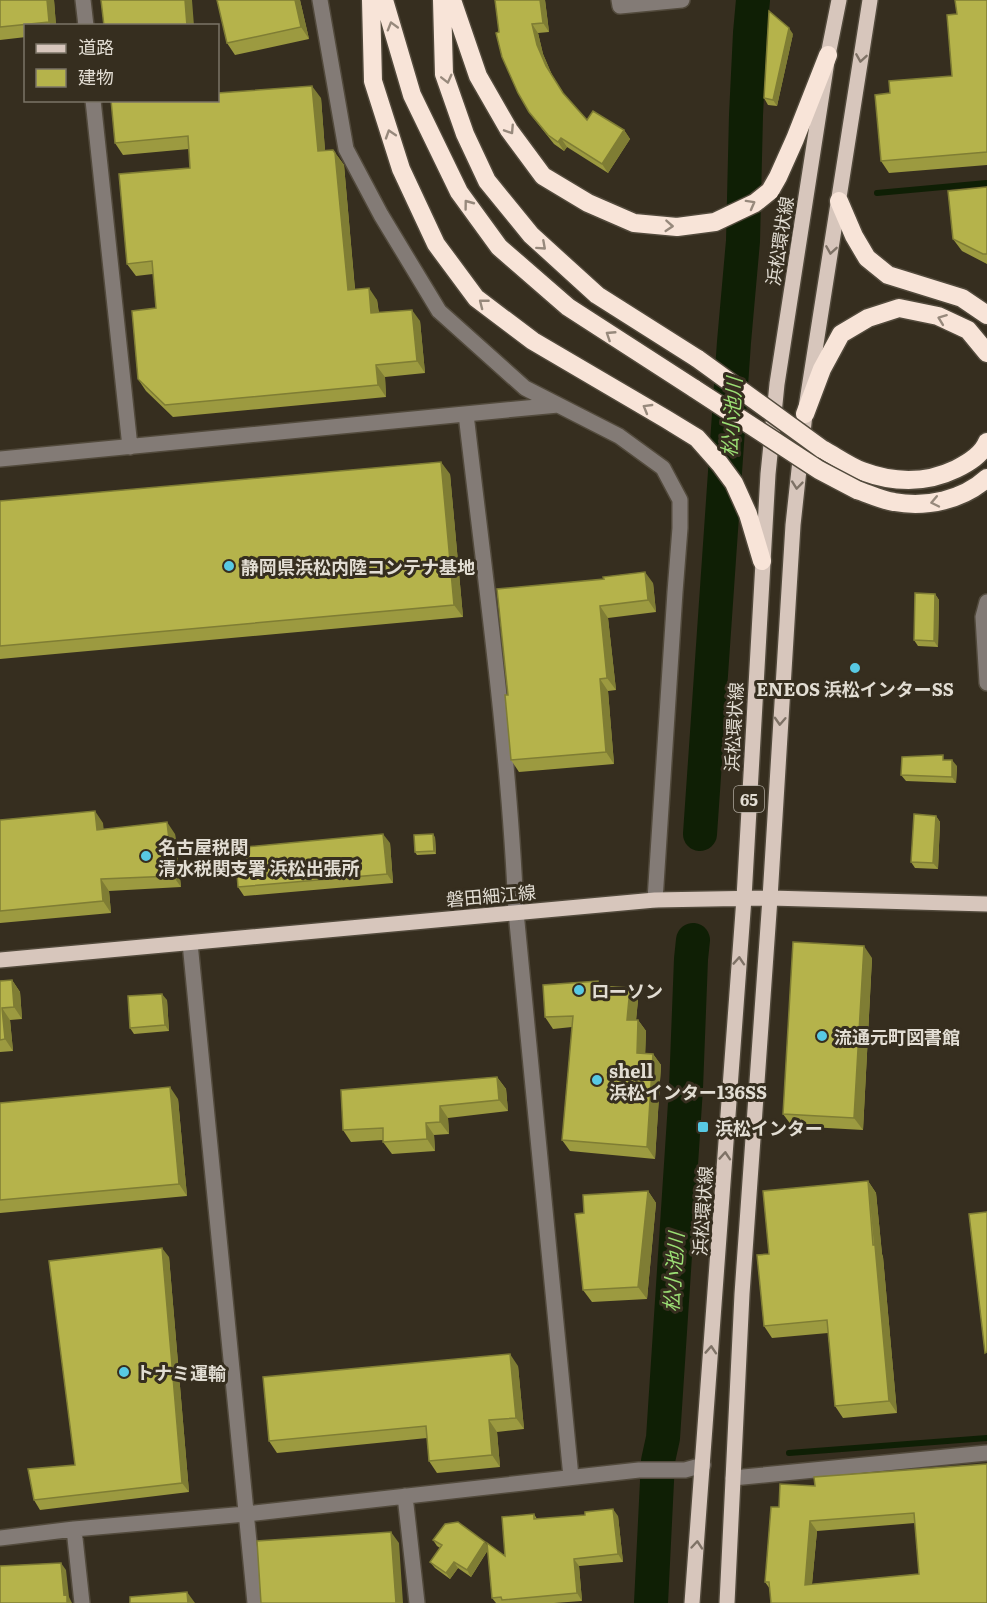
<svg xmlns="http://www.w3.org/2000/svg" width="987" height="1603" viewBox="0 0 987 1603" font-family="Literata,'Noto Sans JP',serif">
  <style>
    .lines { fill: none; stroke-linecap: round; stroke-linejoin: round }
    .stream { stroke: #0f1f05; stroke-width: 6 }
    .river { stroke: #0f1f05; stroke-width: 34 }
    .minor-casing { stroke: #524a3c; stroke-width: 18 }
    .major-casing { stroke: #524a3c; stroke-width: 18 }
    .highway-casing { stroke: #524a3c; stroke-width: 21 }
    .minor { stroke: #837b76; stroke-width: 15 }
    .major { stroke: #d7c6bc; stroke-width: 15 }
    .highway { stroke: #f8e4d8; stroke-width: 18 }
    .highway-bridge-casing { stroke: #524a3c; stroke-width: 21; stroke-linecap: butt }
    .highway-bridge { stroke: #f8e4d8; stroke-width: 18 }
    .wall { fill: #9c9a40; fill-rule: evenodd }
    .shaded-wall { fill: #7f7d34 }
    .building { fill: #b5b34b; stroke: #7f7d34; stroke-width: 1.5; fill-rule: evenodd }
    .oneway { stroke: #97897c }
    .oneway2 { stroke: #7e7266 }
    .poi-dot { fill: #58c9e3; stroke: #362e1f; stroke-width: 2 }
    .labels { text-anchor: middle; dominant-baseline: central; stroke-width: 6; stroke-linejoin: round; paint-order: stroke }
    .shield { fill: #362e1f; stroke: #aea89d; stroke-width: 1.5 }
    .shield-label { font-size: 16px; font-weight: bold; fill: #e2ddd3 }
    .street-label { font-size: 18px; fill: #e2ddd3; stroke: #362e1f }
    .poi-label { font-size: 18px; font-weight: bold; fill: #e2ddd3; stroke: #362e1f; text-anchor: start }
    .water-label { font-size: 20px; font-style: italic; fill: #9bdf74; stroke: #362e1f }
  </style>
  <rect width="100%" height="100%" fill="#362e1f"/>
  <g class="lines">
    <path class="stream" d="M877 193 987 183
      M789 1453 987 1438"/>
    <path class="river" d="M700 834 734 342 743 241 746 115 750 33 753 0
      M651 1603 658 1461 663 1438 686 1088 691 959 693 940"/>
    <defs>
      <path id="minor" d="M83 0 86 26
        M320 0 346 149 381 215 439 311 525 388 619 436 663 468 680 500V528L675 592 655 900
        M619 0 620 6 682 0
        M93 100 130 447
        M466 414C485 579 509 746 516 912L571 1477
        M0 459 558 405
        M987 602 983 617 987 683
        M190 943 255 1603
        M733 1478 987 1453
        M405 1496 417 1603
        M74 1529 82 1603
        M0 1538 74 1529 246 1514 639 1470H685L703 1465"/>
      <path id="major" d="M0 960 655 900 770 898 987 904
        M692 1603 744 898 768 474 777 384 803 216 828 55 839 0
        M727 1603 742 1294 770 898 793 525 805 414 870 0"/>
      <path id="highway" d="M371 0 373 81 401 169 436 244 476 298 533 341 666 419 697 438 720 464 734 483 748 514 762 561
        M384 0 412 95 459 192 499 247 568 307 695 389
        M442 0 444 74 465 134 487 181 531 235 597 295 698 359
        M452 0 478 76 509 130 543 176 588 203 634 223 677 227 715 222 755 203 770 191 778 177 795 139 828 55
        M839 201 854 236 867 258 888 275 962 298 987 315
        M805 414 822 369 841 334 868 318 899 308 938 316 968 330 987 353
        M822 449C835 456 849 466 862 471 894 483 925 484 956 469 968 463 982 455 987 442
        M857 490C869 494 881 500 894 502 926 508 963 500 987 478"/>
    </defs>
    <use href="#minor" class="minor-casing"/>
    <use href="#major" class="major-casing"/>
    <use href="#highway" class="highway-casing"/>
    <use href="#minor" class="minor"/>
    <use href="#major" class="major"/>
    <use href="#highway" class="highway"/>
    <defs>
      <path id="highway-bridge" d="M698 359 822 449
        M695 389 819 470 857 490"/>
    </defs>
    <use href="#highway-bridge" class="highway-bridge-casing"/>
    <use href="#highway-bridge" class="highway-bridge"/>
  </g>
  <path class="wall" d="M0 0H54L56 26H26V37L0 40Z
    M217 0H300L309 39 235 55 227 43Z
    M545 0 549 32 538 33 543 54 552 75 565 96 587 120 624 130 630 139 608 173 567 147 564 151 554 144 535 120 529 112 499 32Z
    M987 0V165L889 173 881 161 890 93 952 76 957 14Z
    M793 34 777 106 768 105 764 98Z
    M321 98 325 151 333 150 344 165 355 289 377 300 379 313 420 321 425 373 385 377 386 397 173 417 146 391 138 379 156 308 153 274 136 276 127 264 190 168 189 149 123 155 115 143Z
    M987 187V264L962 251 953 239Z
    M450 474 463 617 0 659V501Z
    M653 583 656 612 608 618 616 690 608 691 614 764 519 772 511 760 508 695 497 589Z
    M935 594 939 600 938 647 918 646 914 640Z
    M957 766 956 783 906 781 901 775Z
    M936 816 940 822 938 869 915 868 911 862Z
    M0 820 103 823V829L175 834 181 887 109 891 111 913 0 923Z
    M435 837 436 854 417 855 415 852Z
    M390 843 393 883 244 896 238 887Z
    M872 958 863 1130 792 1126 783 1114Z
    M12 980 20 992 22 1019 10 1020 13 1051 0 1052V981Z
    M602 986 630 988 638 1000 636 1020H638L646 1031 645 1053 653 1054 661 1065 655 1159 570 1151 562 1140 572 1027 553 1029 545 1017Z
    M167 1000 169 1031 134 1034 130 1028Z
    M497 1077 506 1089 508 1111 448 1118 449 1134 434 1135 435 1151 392 1154 383 1142V1140L351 1142 343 1130Z
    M178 1099 187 1196 0 1213V1103Z
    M868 1181 876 1193 882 1254 883 1257 897 1413 843 1418 835 1406 828 1333 772 1338 764 1326 769 1254Z
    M648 1191 656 1203 647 1299 592 1302 583 1290 584 1213Z
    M169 1257 189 1492 40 1510 34 1500 75 1465Z
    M518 1366 524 1429 497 1432 500 1467 437 1473 429 1461 427 1438 277 1453 269 1441Z
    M987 1464V1603L770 1589 765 1582 779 1507 815 1486ZM915 1523 919 1574 812 1584 817 1531Z
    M534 1514 537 1519 618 1516 623 1562 579 1566 582 1601 554 1603H496L492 1598 488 1550 471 1577 458 1568 450 1579 435 1568 430 1562 440 1548 437 1546 433 1540 488 1545 505 1556Z"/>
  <path class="shaded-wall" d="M47 0H54L56 26H51L49 22Z
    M185 0H192L194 26H187Z
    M295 0H300L309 39 301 27Z
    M540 0H545L549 32 543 23Z
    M532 24 538 33 543 54 552 75 569 102 546 66 537 45Z
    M789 28 793 34 777 106 773 100Z
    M312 86 321 98 326 163 318 151Z
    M624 130 630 139 608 173 602 164Z
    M561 138 567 147 564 151 558 142Z
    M333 150 344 165 356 302 348 290Z
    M369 288 377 300 380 325 371 313Z
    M412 310 420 321 425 373 417 361Z
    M376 365 385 377 386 397 378 385Z
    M441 462 450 474 463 617 454 605Z
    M645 572 653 583 656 612 648 600Z
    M935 594 939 600 938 647 934 641Z
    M600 606 608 618 616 690 607 678Z
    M600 679 608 691 614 764 606 752Z
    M952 760 957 766 956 783 952 777Z
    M95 811 103 823 105 841 97 830Z
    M936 816 940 822 938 869 933 863Z
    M167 822 175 834 181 887 173 876Z
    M383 834 390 843 393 883 387 874Z
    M433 834 435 837 436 854 434 851Z
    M101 879 109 891 111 913 103 901Z
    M864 946 872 958 863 1130 854 1118Z
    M12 980 20 992 22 1019 14 1007Z
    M630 988 638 1000 635 1031 627 1020Z
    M162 994 167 1000 169 1031 165 1025Z
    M2 1008 10 1020 13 1051 5 1039Z
    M638 1020 646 1031 645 1064 637 1053Z
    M653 1054 661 1065 655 1159 647 1147Z
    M497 1077 506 1089 508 1111 499 1100Z
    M170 1087 178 1099 187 1196 179 1184Z
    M440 1106 448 1118 449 1134 440 1122Z
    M426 1123 434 1135 435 1151 427 1139Z
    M868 1181 876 1193 882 1254 883 1257 897 1413 889 1401Z
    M648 1191 656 1203 647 1299 638 1287Z
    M162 1248 169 1257 189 1492 182 1483Z
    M510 1354 518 1366 524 1429 516 1418Z
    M489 1420 497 1432 500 1467 492 1455Z
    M613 1509 618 1516 623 1562 618 1554Z
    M810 1521 817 1531 811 1594 805 1585Z
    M391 1532 399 1543 403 1603H396Z
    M485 1542 489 1548 471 1577 467 1570Z
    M574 1559 579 1566 582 1601 577 1593Z
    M454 1562 458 1568 450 1579 446 1573Z
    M61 1563 66 1570 69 1597 72 1603H67L64 1595Z
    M187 1592 195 1603H188Z"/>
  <path class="building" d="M0 0H47L49 22 0 27Z
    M101 0H185L187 26H104Z
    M217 0H295L301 27 227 43Z
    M495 0H540L543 23 532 24 537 45 546 66 563 93 587 120 593 111 624 130 602 164 561 138 558 142 548 135 529 112 518 93 502 57 496 33 499 32Z
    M955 0H987V152L881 161 875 95 890 93 889 81 952 76 947 15 957 14Z
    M769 11 789 28 773 100 764 98Z
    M312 86 318 151 333 150 335 153 348 290 369 288 371 313 412 310 417 361 376 365 378 385 165 405 138 379 132 311 156 308 152 261 127 264 119 174 190 168 188 136 115 143 111 100H218V93Z
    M987 187V254H983L953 239 948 191Z
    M441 462 454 605 0 646V501Z
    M645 572 648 600 600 606 607 678 600 679 606 752 511 760 505 695H508L497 589 604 579 603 577Z
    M915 593 935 594 934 641 914 640Z
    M943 755V760H952V777L901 775 902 757Z
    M95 811 97 830 167 822 173 876 101 879 103 901 0 911V820Z
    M914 814 936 816 933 863 911 862Z
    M383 834 387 874 238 887 235 848Z
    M433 834 434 851 415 852 414 835Z
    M793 942 864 946 854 1118 783 1114Z
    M12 980 14 1007 2 1008 5 1039 0 1040V981Z
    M598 981V986L630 988 627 1020H638L637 1053 653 1054 647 1147 562 1140 573 1016 545 1017 543 985Z
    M162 994 165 1025 130 1028 128 996Z
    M497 1077 499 1100 440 1106V1122L426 1123 427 1139 383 1142V1128L343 1130 341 1090Z
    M170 1087 179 1184 0 1200V1103Z
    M868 1181 873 1245H875L889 1401 835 1406 827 1320 764 1326 757 1255 769 1254 763 1191Z
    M648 1191 638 1287 583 1290 575 1214 584 1213 583 1195Z
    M987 1212V1352L985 1353 969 1214Z
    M162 1248 182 1483 34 1500 28 1469 75 1465 49 1261Z
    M510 1354 516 1418 489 1420 492 1455 429 1461 426 1426 269 1441 263 1377Z
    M987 1464V1603H771L769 1582H765L771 1507H779L780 1484 815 1486 814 1477ZM914 1513 919 1574 805 1585 810 1521Z
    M613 1509 618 1554 574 1559 577 1593 502 1600 501 1597 492 1598 487 1543 505 1556 502 1517 534 1514V1519L585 1515V1512Z
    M458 1522 485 1542 467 1570 454 1562 446 1573 430 1562 442 1545 433 1540 445 1524Z
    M391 1532 396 1603H261L257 1541Z
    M61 1563 64 1595 67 1594V1603H0V1566Z
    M187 1592 188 1603H130V1597Z"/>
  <defs><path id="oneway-chevron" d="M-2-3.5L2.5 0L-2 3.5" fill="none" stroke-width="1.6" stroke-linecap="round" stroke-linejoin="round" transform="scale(1.5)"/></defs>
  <g class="oneway">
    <use href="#oneway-chevron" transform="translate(392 26) rotate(-106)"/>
    <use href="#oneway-chevron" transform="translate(447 79) rotate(76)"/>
    <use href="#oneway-chevron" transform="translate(510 130) rotate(57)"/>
    <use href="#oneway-chevron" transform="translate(390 134) rotate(-108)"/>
    <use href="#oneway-chevron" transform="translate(468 204) rotate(-127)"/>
    <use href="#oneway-chevron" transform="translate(751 204) rotate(-29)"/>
    <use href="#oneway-chevron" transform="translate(669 226) rotate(4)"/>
    <use href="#oneway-chevron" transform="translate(542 246) rotate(42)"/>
    <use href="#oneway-chevron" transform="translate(483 303) rotate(-142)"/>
    <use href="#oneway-chevron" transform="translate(942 319) rotate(-159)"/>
    <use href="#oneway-chevron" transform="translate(610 335) rotate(-147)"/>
    <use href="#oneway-chevron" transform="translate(647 408) rotate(-150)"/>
    <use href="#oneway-chevron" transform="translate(935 502) rotate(168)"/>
  </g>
  <g class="oneway2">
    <use href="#oneway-chevron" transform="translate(861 58) rotate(99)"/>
    <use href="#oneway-chevron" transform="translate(831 250) rotate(99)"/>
    <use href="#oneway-chevron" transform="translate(797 485) rotate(96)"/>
    <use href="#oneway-chevron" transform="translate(780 721) rotate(93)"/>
    <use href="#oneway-chevron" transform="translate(739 961) rotate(-86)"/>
    <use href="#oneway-chevron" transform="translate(725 1156) rotate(-86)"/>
    <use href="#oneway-chevron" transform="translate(711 1350) rotate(-86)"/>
    <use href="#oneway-chevron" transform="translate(697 1545) rotate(-85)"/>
  </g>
  <g class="poi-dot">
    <circle cx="229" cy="566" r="6"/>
    <circle cx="855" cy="668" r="6"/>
    <circle cx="146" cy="856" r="6"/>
    <circle cx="579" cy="990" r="6"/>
    <circle cx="822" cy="1036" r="6"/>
    <circle cx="597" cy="1080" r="6"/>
    <rect x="697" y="1121" width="12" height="12" rx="3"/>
    <circle cx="124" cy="1372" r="6"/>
  </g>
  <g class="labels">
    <rect class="shield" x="734" y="786" width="30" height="26" rx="4.5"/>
    <g class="shield-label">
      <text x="749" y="799">65</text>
    </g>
    <g class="street-label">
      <text transform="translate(779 241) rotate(-81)">浜松環状線</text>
      <text transform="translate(733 727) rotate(-87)">浜松環状線</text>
      <text transform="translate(491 895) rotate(-5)">磐田細江線</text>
      <text transform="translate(702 1211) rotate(-86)">浜松環状線</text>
    </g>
    <g class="poi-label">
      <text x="241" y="566">静岡県浜松内陸コンテナ基地</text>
      <text x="855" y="688" text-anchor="middle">ENEOS 浜松インターSS</text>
      <text x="158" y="846">名古屋税関<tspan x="158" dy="21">清水税関支署 浜松出張所</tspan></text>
      <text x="591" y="990">ローソン</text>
      <text x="834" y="1036">流通元町図書館</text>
      <text x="609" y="1070">shell<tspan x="609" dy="21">浜松インター136SS</tspan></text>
      <text x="715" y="1127">浜松インター</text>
      <text x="136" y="1372">トナミ運輸</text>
    </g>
    <g class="water-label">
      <text transform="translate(730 417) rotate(-86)">松小池川</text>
      <text transform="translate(672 1272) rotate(-86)">松小池川</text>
    </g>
  </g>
  <rect x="24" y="24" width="195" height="78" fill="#362e1f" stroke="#7b7467" stroke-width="1.5"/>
  <rect x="36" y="44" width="30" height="9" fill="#d7c6bc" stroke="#7b7467" stroke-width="1.5"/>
  <text x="78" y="54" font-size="18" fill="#e2ddd3">道路</text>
  <rect x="36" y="69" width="30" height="18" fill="#b5b34b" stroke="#7b7467" stroke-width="1.5"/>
  <text x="78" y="84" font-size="18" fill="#e2ddd3">建物</text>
</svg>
